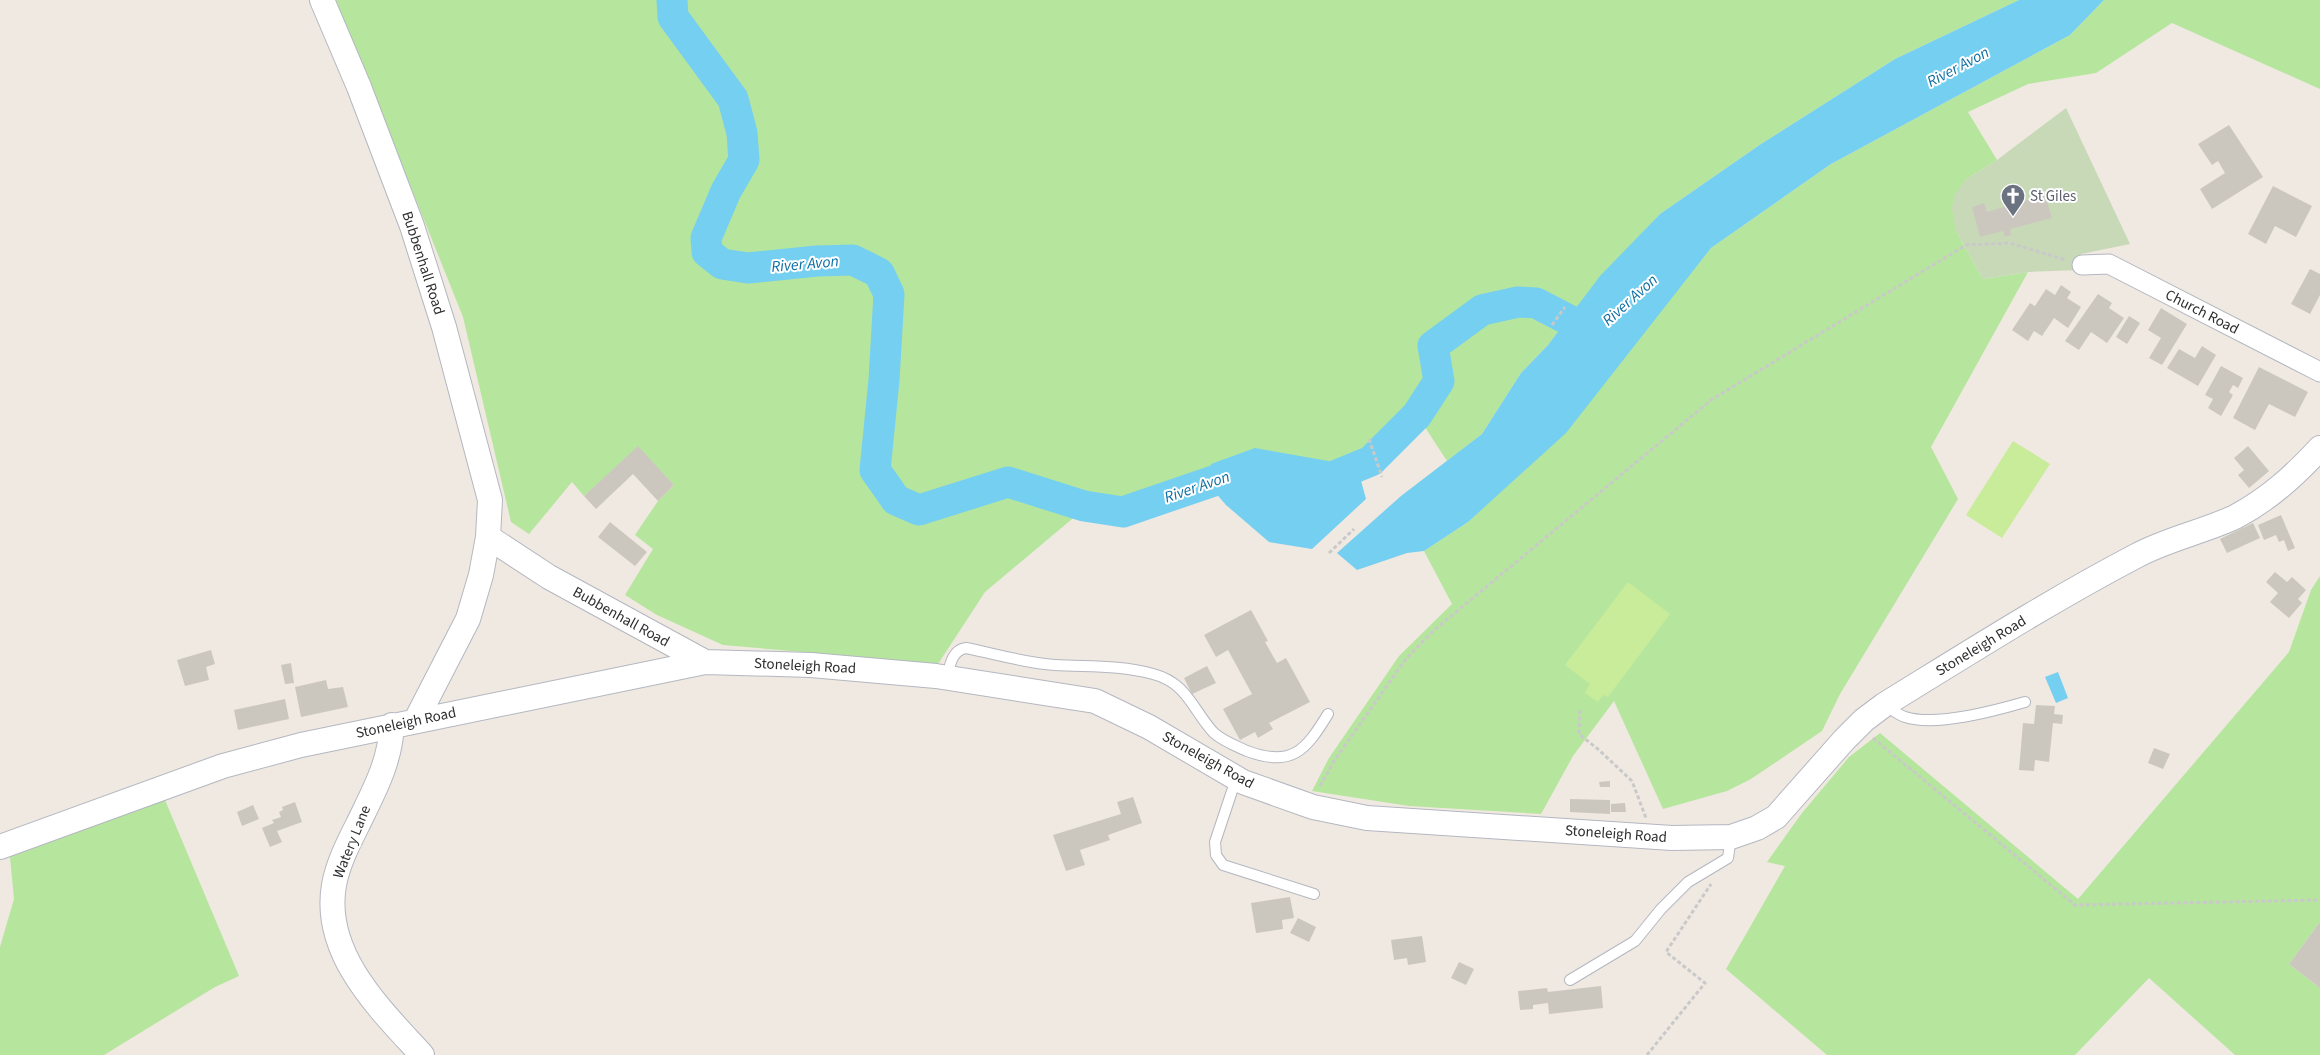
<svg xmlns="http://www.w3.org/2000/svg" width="2320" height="1055" viewBox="0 0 2320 1055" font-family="'Source Sans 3',sans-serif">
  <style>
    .green { fill: #b6e59e }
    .cemetery { fill: #c8d9b8 }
    .pitch { fill: #c9ec9a }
    .water { fill: #75cff0 }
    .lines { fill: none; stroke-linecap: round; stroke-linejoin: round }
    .river { stroke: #75cff0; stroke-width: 31 }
    .building { fill: #cbc7bf }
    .service-casing { stroke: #b4b7c1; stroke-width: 12 }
    .minor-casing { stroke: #b4b7c1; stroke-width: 21 }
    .tertiary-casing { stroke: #b4b7c1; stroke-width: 26 }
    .path { stroke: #c9c9c9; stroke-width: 3; stroke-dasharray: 4 2.5; stroke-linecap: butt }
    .service { stroke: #fff; stroke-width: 10 }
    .minor { stroke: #fff; stroke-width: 19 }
    .tertiary { stroke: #fff; stroke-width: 24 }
    .labels { text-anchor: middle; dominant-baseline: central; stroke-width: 4; stroke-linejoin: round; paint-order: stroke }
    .worship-label { font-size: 15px; fill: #5b616d; stroke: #fff; text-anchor: start }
    .street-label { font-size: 15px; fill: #2e2e2e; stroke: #fff }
    .water-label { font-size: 16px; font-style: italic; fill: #0d6fa3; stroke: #fff }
  </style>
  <rect width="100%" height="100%" fill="#efe9e1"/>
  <path class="green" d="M336 0H2019L1895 59 1761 144 1660 214 1601 276 1548 345 1521 373 1482 434 1447 461 1417 415 1371 461 1357 466 1307 458 1211 464 1207 483 1123 512 1084 506 1078 514 985 592 938 664 723 645 657 615 625 595 653 549 635 535 658 501 674 485 638 447 584 496 572 482 529 534 511 522 463 317Z
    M2104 0H2320V89L2172 23 2096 73 2028 84 1968 112 1997 160 1965 180 1956 231 1983 279 2028 272 1931 447 1958 499 1840 694 1822 731 1751 779 1727 791 1663 809 1614 701 1573 756 1541 814 1409 806 1312 791 1329 758 1399 656 1452 604 1424 551 1468 522 1646 329 1711 248 1831 164 2070 35Z
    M2320 576V922L2289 964 2320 988V1055H2235L2149 978 2075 1055H1827L1726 969 1785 866 1767 862 1802 813 1849 757 1880 733 2078 899 2289 652 2311 590Z
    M165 800 239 976 215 987 104 1055H0V947L14 899 10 857Z"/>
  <path class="cemetery" d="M2066 108 2130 244 2081 254 2080 270 2028 272 1983 279 1956 231 1952 209 1954 195 1965 180 1997 160Z"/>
  <path class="pitch" d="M2013 441 2050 464 2002 538 1966 515Z
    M1628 582 1670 614 1608 697 1603 695 1598 702 1585 693 1590 684 1565 665Z"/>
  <path class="water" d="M2019 0H2104L2070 35 1831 164 1711 248 1566 433 1468 522 1424 551 1407 553 1357 570 1337 553 1401 496 1482 434 1521 373 1548 345 1600 276 1660 214 1761 144 1895 59Z
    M1255 448 1357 466 1366 499 1312 549 1269 542 1226 505 1207 483 1211 464Z
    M2058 672 2068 698 2056 703 2045 677Z"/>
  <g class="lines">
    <path class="river" d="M672 0 673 17 733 99 742 133 744 160 726 191 706 238 707 252 722 264 748 268 817 261 853 260 879 273 889 294 884 380 875 470 896 500 919 510 1008 482 1084 506 1123 512 1237 473 1247 475
      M1317 483 1371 461 1417 415 1439 381 1433 346 1482 310 1518 302 1536 303 1594 333 1603 325"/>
  </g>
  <path class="building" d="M2229 125 2263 177 2212 209 2200 189 2225 173 2218 161 2212 165 2198 144Z
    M2273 186 2312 206 2296 237 2275 226 2266 244 2248 234Z
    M2045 195 2052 218 2010 229 2011 235 2005 237 2003 231 1980 237 1972 207 1984 203 1987 212Z
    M2310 269 2320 274V295L2310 314 2291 304Z
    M2061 285 2071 292 2067 298 2081 307 2068 328 2054 318 2042 336 2034 331 2028 341 2012 330 2030 303 2035 306 2046 289 2055 295Z
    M2098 294 2112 303 2109 308 2124 318 2107 343 2091 332 2079 350 2065 341Z
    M2161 308 2187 324 2162 365 2149 358 2161 338 2148 330Z
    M2129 316 2140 323 2127 344 2116 337Z
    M2202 346 2216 355 2198 386 2167 368 2179 349 2195 358Z
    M2221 366 2243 378 2238 388 2233 385 2229 392 2233 395 2221 416 2208 408 2213 399 2205 395Z
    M2259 367 2308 392 2295 417 2269 404 2255 430 2233 418Z
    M638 446 674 485 658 501 633 474 596 509 584 496Z
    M2248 446 2269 471 2249 488 2238 475 2244 470 2234 458Z
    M2281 515 2295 548 2288 551 2284 540 2279 542 2276 535 2264 540 2258 525Z
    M610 522 647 552 635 566 598 537Z
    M2253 523 2260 538 2227 553 2220 539Z
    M2275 572 2287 582 2292 577 2306 590 2298 599 2302 603 2289 618 2270 602 2278 593 2266 582Z
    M1251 610 1268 641 1265 642 1277 663 1286 658 1310 702 1269 723 1273 729 1258 738 1255 732 1240 740 1223 709 1252 694 1228 650 1216 657 1204 635Z
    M211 650 215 664 206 667 209 680 185 686 177 660Z
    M291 663 294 683 285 684 281 665Z
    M1207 666 1216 683 1192 694 1184 678Z
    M326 680 328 689 343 687 348 707 301 717 295 687Z
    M285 699 289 719 238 730 234 710Z
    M2036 705 2055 706 2054 714 2063 715 2062 724 2053 723 2049 762 2035 760 2034 771 2019 770 2023 723 2034 724Z
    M2154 748 2170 754 2163 769 2148 763Z
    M1610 781V787H1600L1599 782Z
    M1133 797 1142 823 1108 835 1110 840 1080 850 1085 865 1066 871 1053 835 1121 814 1117 802Z
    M1570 799 1610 800V814L1570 812Z
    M295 802 302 822 277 831 282 842 270 847 262 828 274 823 272 820 281 817 279 812 283 810 282 807Z
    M1625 803 1626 812H1611V804Z
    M253 805 259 819 242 826 237 812Z
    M1290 897 1294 918 1282 920 1283 929 1256 933 1251 903Z
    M1298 918 1316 927 1309 942 1290 933Z
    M2320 922V988L2289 964Z
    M1422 936 1426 962 1408 965 1407 958 1394 960 1391 940Z
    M1459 962 1474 969 1466 985 1451 978Z
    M1601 986 1603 1008 1549 1014 1548 1003 1533 1005V1009L1520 1010 1518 991 1547 988 1548 992Z"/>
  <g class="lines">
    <defs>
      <path id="service" d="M947 677C950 665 952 650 966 648 996 654 1025 663 1055 665 1089 667 1120 665 1153 674 1188 683 1193 711 1214 733 1223 741 1236 746 1247 751 1292 768 1306 750 1328 714
        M1885 705C1891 709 1898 715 1905 717 1936 727 1994 711 2025 702
        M1236 779 1215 842 1216 855 1223 865 1314 894
        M1570 980 1635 941 1661 909 1688 882 1728 858 1731 837"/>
      <path id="minor" d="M2082 265 2109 264 2320 372"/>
      <path id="tertiary" d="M322 0 359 87 412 226 444 327 490 500 488 537 481 575 468 619 416 720
        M488 537 549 577 705 662
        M392 725C390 762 375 789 359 822 349 842 338 863 334 885 322 954 380 1009 422 1055
        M0 847 223 766 301 745 705 662 811 665 936 676 1095 701 1149 727 1243 782 1313 807 1367 818 1672 838 1731 837 1757 828 1776 817 1844 740 1864 720 1884 705C1967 654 2050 601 2136 556 2167 539 2203 532 2235 517 2269 499 2294 476 2320 448"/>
    </defs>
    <use href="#service" class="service-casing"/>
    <use href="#minor" class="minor-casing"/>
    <use href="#tertiary" class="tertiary-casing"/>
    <path class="path" d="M1552 325 1565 307
      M1369 439 1382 477
      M1329 553 1354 529
      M1580 710 1579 734 1599 750 1632 781 1646 818
      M1873 738 2075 905 2320 900
      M1320 786 1334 761 1405 660 1432 632 1711 400 1966 245 2010 243 2066 260
      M1647 1055 1705 983 1666 952 1711 884"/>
    <use href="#service" class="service"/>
    <use href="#minor" class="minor"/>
    <use href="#tertiary" class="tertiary"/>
  </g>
  <defs>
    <symbol id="church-pin" viewBox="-11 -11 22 30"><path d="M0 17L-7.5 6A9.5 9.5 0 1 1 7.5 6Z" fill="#6b7280" stroke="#fff"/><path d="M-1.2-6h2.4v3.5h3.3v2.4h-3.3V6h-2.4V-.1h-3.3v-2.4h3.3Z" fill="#fff"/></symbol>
  </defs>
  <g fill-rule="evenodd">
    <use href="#church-pin" x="1999" y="182" width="28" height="38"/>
  </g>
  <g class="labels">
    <g class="worship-label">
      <text x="2030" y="196">St Giles</text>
    </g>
    <g class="street-label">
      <text transform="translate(423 263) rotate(72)">Bubbenhall Road</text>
      <text transform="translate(2202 312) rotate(27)">Church Road</text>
      <text transform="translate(621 617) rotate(29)">Bubbenhall Road</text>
      <text transform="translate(1981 646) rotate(-31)">Stoneleigh Road</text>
      <text transform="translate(805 666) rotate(3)">Stoneleigh Road</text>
      <text transform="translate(406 723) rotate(-12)">Stoneleigh Road</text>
      <text transform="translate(1208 760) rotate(29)">Stoneleigh Road</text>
      <text transform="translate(1616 834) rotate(4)">Stoneleigh Road</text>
      <text transform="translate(352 842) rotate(-68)">Watery Lane</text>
    </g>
    <g class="water-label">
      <text transform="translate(1958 67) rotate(-28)">River Avon</text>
      <text transform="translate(805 264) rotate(-5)">River Avon</text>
      <text transform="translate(1630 300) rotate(-42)">River Avon</text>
      <text transform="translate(1197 487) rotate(-19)">River Avon</text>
    </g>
  </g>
</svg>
